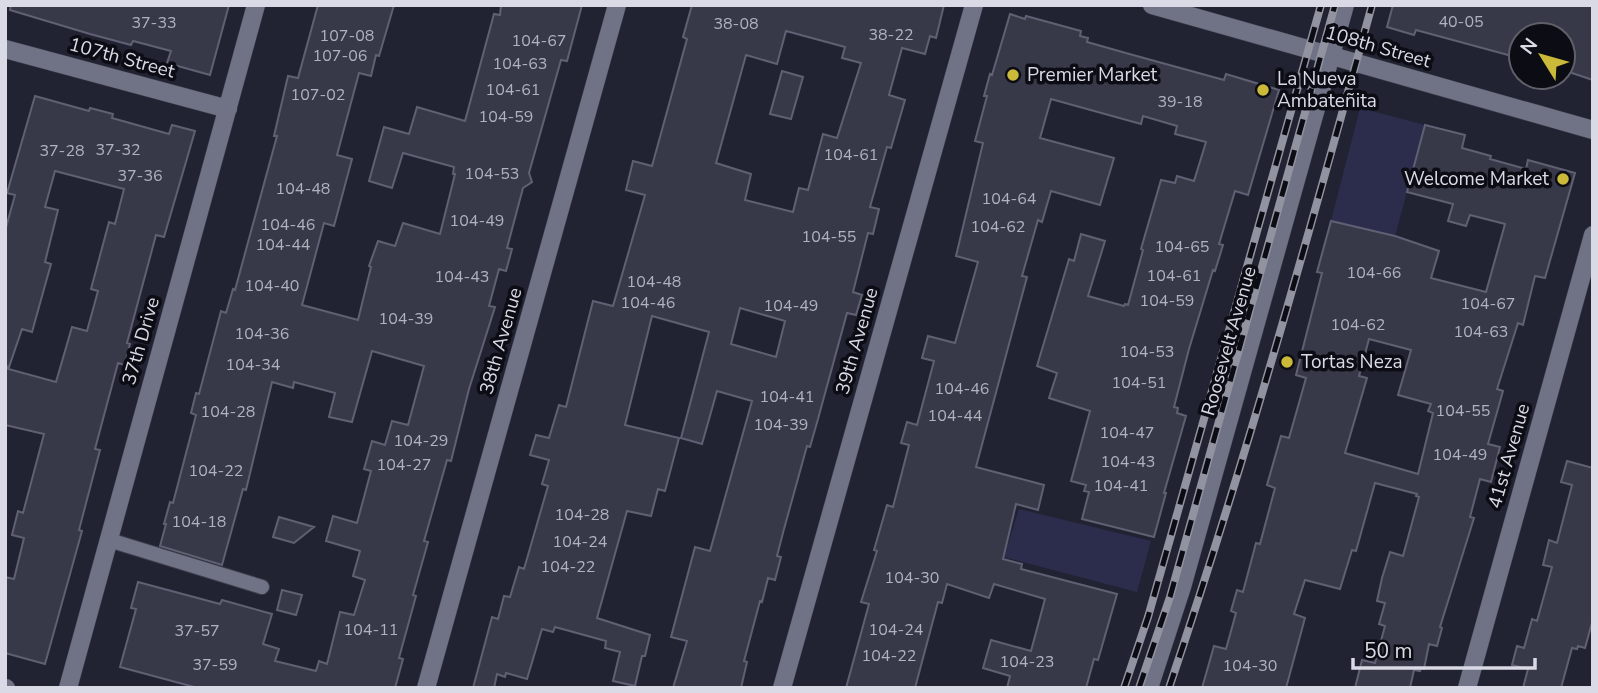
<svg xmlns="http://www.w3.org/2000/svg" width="1598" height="693" viewBox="0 0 1598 693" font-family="'Nunito Sans',sans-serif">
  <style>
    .green { fill: #2c2d4c }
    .building { fill: #373949; stroke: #5f6073; stroke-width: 2; fill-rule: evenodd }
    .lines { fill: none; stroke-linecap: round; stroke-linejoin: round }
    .service-casing { stroke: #3d3d4b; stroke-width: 16 }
    .minor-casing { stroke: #3d3d4b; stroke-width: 19 }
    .secondary-casing { stroke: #3d3d4b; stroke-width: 19 }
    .service { stroke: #707285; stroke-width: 14 }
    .minor { stroke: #707285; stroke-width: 18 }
    .secondary { stroke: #707285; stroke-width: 18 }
    .rail-casing { stroke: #9293a0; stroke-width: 8 }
    .rail { stroke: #0c0d14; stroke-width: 5; stroke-dasharray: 16; stroke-linecap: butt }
    .poi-dot { fill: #cbba39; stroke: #0c0d14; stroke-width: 2.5 }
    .labels { text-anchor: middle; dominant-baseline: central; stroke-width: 7; stroke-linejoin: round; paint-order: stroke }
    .number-label { font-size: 16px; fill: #b0b2be }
    .street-label { font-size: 19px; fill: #d9dae5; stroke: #0c0d14 }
    .poi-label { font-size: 19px; fill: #d9dae5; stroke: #0c0d14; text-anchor: start }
  </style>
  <rect width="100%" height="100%" fill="#222332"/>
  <path class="green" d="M1360 108 1425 125 1395 236 1331 221Z
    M1019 509 1151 541 1137 592 1004 557Z"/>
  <path class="building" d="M11 5H229L210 75 167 63 171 51 133 41 131 45 90 34 10 10Z
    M318 5H394L379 56 376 55 371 76 359 73 337 155 352 159 334 226 324 223 302 305 358 320 371 267 369 266 378 241 395 246 403 223 440 234 455 174H453L454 167 403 153 392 188 369 181 384 127 409 134 417 107 465 121 494 14 500 15 501 5H582L567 61 561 60 529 173 532 182 523 188 507 248 512 249 506 271 499 269 489 306 495 307 469 389 451 461 447 460 424 541 428 542 413 595 416 596 399 658 403 659 395 688H198L120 667 136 609 131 608 138 582 220 604 222 600 272 614 263 644 279 649 275 661 316 671 319 661 327 664 340 612 354 615 365 580 353 576 360 551 326 541 333 516 357 523 371 471 364 469 372 441 385 445 392 421 408 425 424 366 372 351 352 422 329 417 335 393 294 382 293 388 272 382 246 490 243 489 222 565 160 546 166 524H164L170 502 173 503 196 415 191 413 196 393 199 394 221 311 226 313 233 289 235 290 277 136H274L288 76 298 78Z
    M692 5H944L936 38 930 36 925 54 902 48 889 95 905 100 891 148 887 147 870 207 879 209 873 234 868 233 853 292 862 295 856 315 847 313 818 419 810 447 807 446 784 529 777 556 781 557 775 580 768 578 762 602 760 601 744 661 747 662 741 688H673L687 641 671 637 695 547 710 551 752 401 717 391 702 444 681 438 709 332 652 316 625 425 679 438 665 491 658 489 651 516 627 511 597 618 650 635 645 656H642L635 686 613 681 620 652 605 648 606 641 555 627 553 632 542 629 527 679 506 673 505 677 497 674 494 688H473L492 617 498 619 504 596 510 597 519 567 524 569 548 486 542 484 549 460 530 455 536 435 549 438 559 405 566 407 593 301 613 306 645 195 626 190 633 161 652 166 687 39 683 37ZM786 31 845 47 842 58 861 63 837 138 823 134 808 190 799 188 793 212 745 200 751 174 716 163 746 55 777 64ZM740 308 785 321 776 357 731 344Z
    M1393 5H1593V80L1563 70V35H1521L1519 58 1416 30 1414 35 1387 27Z
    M1010 14 1025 19 1026 16 1081 31 1080 36 1088 38 1087 42 1133 55 1224 80 1226 74 1279 90 1248 195 1235 191 1219 244 1223 245 1215 271 1213 270 1189 349 1174 407 1178 408 1177 413 1186 416 1164 493H1166L1154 537 1082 519 1089 492 1084 491 1086 485 1071 481 1090 411 1049 398 1057 373 1037 366 1069 259 1074 261 1081 234 1105 241 1088 296 1124 306 1125 304 1128 305 1143 250 1141 249 1161 180 1175 183 1177 176 1194 181 1206 142 1175 134 1177 126 1143 116 1141 124 1051 99 1040 138 1114 158 1100 205 1051 191 1042 222 1038 220 1022 276 1027 277 976 467 1044 485 1038 510 1016 504 1003 559 1022 564 1021 569 1117 594 1098 660 1094 659 1086 688H1007L1010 676 983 668 991 640 1031 651 1045 599 994 584 989 598 947 584 942 603 938 602 915 688H846L869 604 861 602 877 551 874 550 887 505 893 507 909 445 901 443 907 422 917 425 934 361 922 358 928 336 955 343 978 262 956 256 983 143 975 141 987 96H984L990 74 992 75Z
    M782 71 803 77 791 119 770 114Z
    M35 96 89 111 90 108 113 114 112 118 169 134 172 125 195 131 164 237 156 235 127 343 130 344 125 365 118 363 95 449 100 450 79 530 82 531 45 664 5 653V577L14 579 24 538 12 535 18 511 23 513 44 434 5 425V368L56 382 72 327 87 331 98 291 91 289 109 222 115 224 124 189 55 171 45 207 58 210 45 262 51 264 32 332 22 329 9 367 5 366V231L15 195 7 193Z
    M1425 125 1465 135 1462 148 1491 156 1490 159 1526 169 1528 160 1575 173 1545 278 1535 276 1523 325 1518 323 1497 389 1503 391 1488 444 1500 447 1491 482 1480 479 1470 517 1474 518 1440 627 1442 628 1437 646 1429 644 1424 669 1421 668 1420 671 1414 670 1410 688H1355L1362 660 1375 663 1385 626 1379 624 1385 603 1377 601 1382 578 1390 552 1403 556 1419 497 1416 496 1417 494 1375 483 1356 551 1352 550 1340 589 1305 580 1294 614 1305 618 1286 688H1202L1214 646 1226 649 1236 613 1231 611 1237 590 1243 592 1256 543 1260 544 1275 488 1267 485 1281 436 1289 438 1297 410 1306 378 1296 375 1322 273 1317 272 1331 221 1395 236 1439 251 1431 278 1486 292 1505 224 1470 215 1466 226 1448 221 1453 204 1407 192ZM1369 339 1411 350 1398 395 1431 404 1428 411 1433 413 1418 474 1345 453 1367 378 1359 376Z
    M1567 461 1593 468V619L1585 648 1578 646 1577 649 1572 648 1561 688H1523L1528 669 1512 665 1517 646 1524 648 1532 619 1537 621 1552 567 1543 565 1549 540 1557 543 1572 485 1561 482Z
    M279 517 314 527 294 543 273 537Z
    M282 590 302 595 296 615 277 610Z"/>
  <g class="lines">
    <defs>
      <path id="service" d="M109 540 262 587"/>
      <path id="minor" d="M5 49 228 109
        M5 688H6
        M68 688 256 5
        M426 688 617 5
        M782 688 974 5
        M1467 688 1593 235"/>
      <path id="secondary" d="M1152 5 1593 130
        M1149 688 1182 587 1345 5"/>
    </defs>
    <use href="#service" class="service-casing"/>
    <use href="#minor" class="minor-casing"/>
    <use href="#secondary" class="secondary-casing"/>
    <use href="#service" class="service"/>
    <use href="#minor" class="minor"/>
    <use href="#secondary" class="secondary"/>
    <defs>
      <path id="rail" d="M1124 688 1148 617 1321 5
        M1139 688 1170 597 1335 5
        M1169 688C1245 463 1309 234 1372 5"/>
    </defs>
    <use href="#rail" class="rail-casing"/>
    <use href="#rail" class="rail"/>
  </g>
  <g class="poi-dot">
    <circle cx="1013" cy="75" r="7"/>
    <circle cx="1263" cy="90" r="7"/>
    <circle cx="1563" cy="179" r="7"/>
    <circle cx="1287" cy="362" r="7"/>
  </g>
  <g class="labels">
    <g class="number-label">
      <text x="1461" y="22">40-05</text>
      <text x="154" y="23">37-33</text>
      <text x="736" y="24">38-08</text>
      <text x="891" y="35">38-22</text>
      <text x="347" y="36">107-08</text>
      <text x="539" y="41">104-67</text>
      <text x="340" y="56">107-06</text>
      <text x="520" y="64">104-63</text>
      <text x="513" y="90">104-61</text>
      <text x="318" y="95">107-02</text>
      <text x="1180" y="102">39-18</text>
      <text x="506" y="117">104-59</text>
      <text x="118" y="150">37-32</text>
      <text x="62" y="151">37-28</text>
      <text x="851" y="155">104-61</text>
      <text x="492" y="174">104-53</text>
      <text x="140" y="176">37-36</text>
      <text x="303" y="189">104-48</text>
      <text x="1009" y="199">104-64</text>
      <text x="477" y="221">104-49</text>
      <text x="288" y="225">104-46</text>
      <text x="998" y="227">104-62</text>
      <text x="829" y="237">104-55</text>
      <text x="283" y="245">104-44</text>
      <text x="1182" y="247">104-65</text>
      <text x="1374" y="273">104-66</text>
      <text x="1174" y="276">104-61</text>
      <text x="462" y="277">104-43</text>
      <text x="654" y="282">104-48</text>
      <text x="272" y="286">104-40</text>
      <text x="1167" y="301">104-59</text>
      <text x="648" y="303">104-46</text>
      <text x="1488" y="304">104-67</text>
      <text x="791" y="306">104-49</text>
      <text x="406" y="319">104-39</text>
      <text x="1358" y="325">104-62</text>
      <text x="1481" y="332">104-63</text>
      <text x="262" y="334">104-36</text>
      <text x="1147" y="352">104-53</text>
      <text x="253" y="365">104-34</text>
      <text x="1139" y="383">104-51</text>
      <text x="962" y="389">104-46</text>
      <text x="787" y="397">104-41</text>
      <text x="1463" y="411">104-55</text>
      <text x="228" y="412">104-28</text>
      <text x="955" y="416">104-44</text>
      <text x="781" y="425">104-39</text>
      <text x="1127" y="433">104-47</text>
      <text x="421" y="441">104-29</text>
      <text x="1460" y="455">104-49</text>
      <text x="1128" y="462">104-43</text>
      <text x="404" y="465">104-27</text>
      <text x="216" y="471">104-22</text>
      <text x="1121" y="486">104-41</text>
      <text x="582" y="515">104-28</text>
      <text x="199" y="522">104-18</text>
      <text x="580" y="542">104-24</text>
      <text x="568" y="567">104-22</text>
      <text x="912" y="578">104-30</text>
      <text x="371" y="630">104-11</text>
      <text x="896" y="630">104-24</text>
      <text x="197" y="631">37-57</text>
      <text x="889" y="656">104-22</text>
      <text x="1027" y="662">104-23</text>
      <text x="215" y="665">37-59</text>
      <text x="1250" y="666">104-30</text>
    </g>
    <g class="street-label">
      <text transform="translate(1378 47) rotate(16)">108th Street</text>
      <text transform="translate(122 58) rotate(15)">107th Street</text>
      <text transform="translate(141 341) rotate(-74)">37th Drive</text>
      <text transform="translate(501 341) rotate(-74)">38th Avenue</text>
      <text transform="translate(857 341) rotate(-74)">39th Avenue</text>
      <text transform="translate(1229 341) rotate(-74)">Roosevelt Avenue</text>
      <text transform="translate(1509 456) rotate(-74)">41st Avenue</text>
    </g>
    <g class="poi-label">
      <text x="1027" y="75">Premier Market</text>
      <text x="1277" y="79">La Nueva<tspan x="1277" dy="22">Ambateñita</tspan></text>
      <text x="1549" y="179" text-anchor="end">Welcome Market</text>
      <text x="1301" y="362">Tortas Neza</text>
    </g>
  </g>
  <rect width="1598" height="693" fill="none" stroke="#d9dae5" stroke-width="14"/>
  <g transform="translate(1542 56) rotate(307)"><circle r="33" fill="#0c0d14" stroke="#5e5f68" stroke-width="2"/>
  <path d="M0-5L12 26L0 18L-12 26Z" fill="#cbba39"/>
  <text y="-10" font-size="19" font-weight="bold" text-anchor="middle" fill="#d9dae5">N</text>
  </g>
  <path d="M1353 658v10h182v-10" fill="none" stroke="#d9dae5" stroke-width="3.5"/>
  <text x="1364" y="658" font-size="21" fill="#d9dae5" stroke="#0c0d14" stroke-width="5" paint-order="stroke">50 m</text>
</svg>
